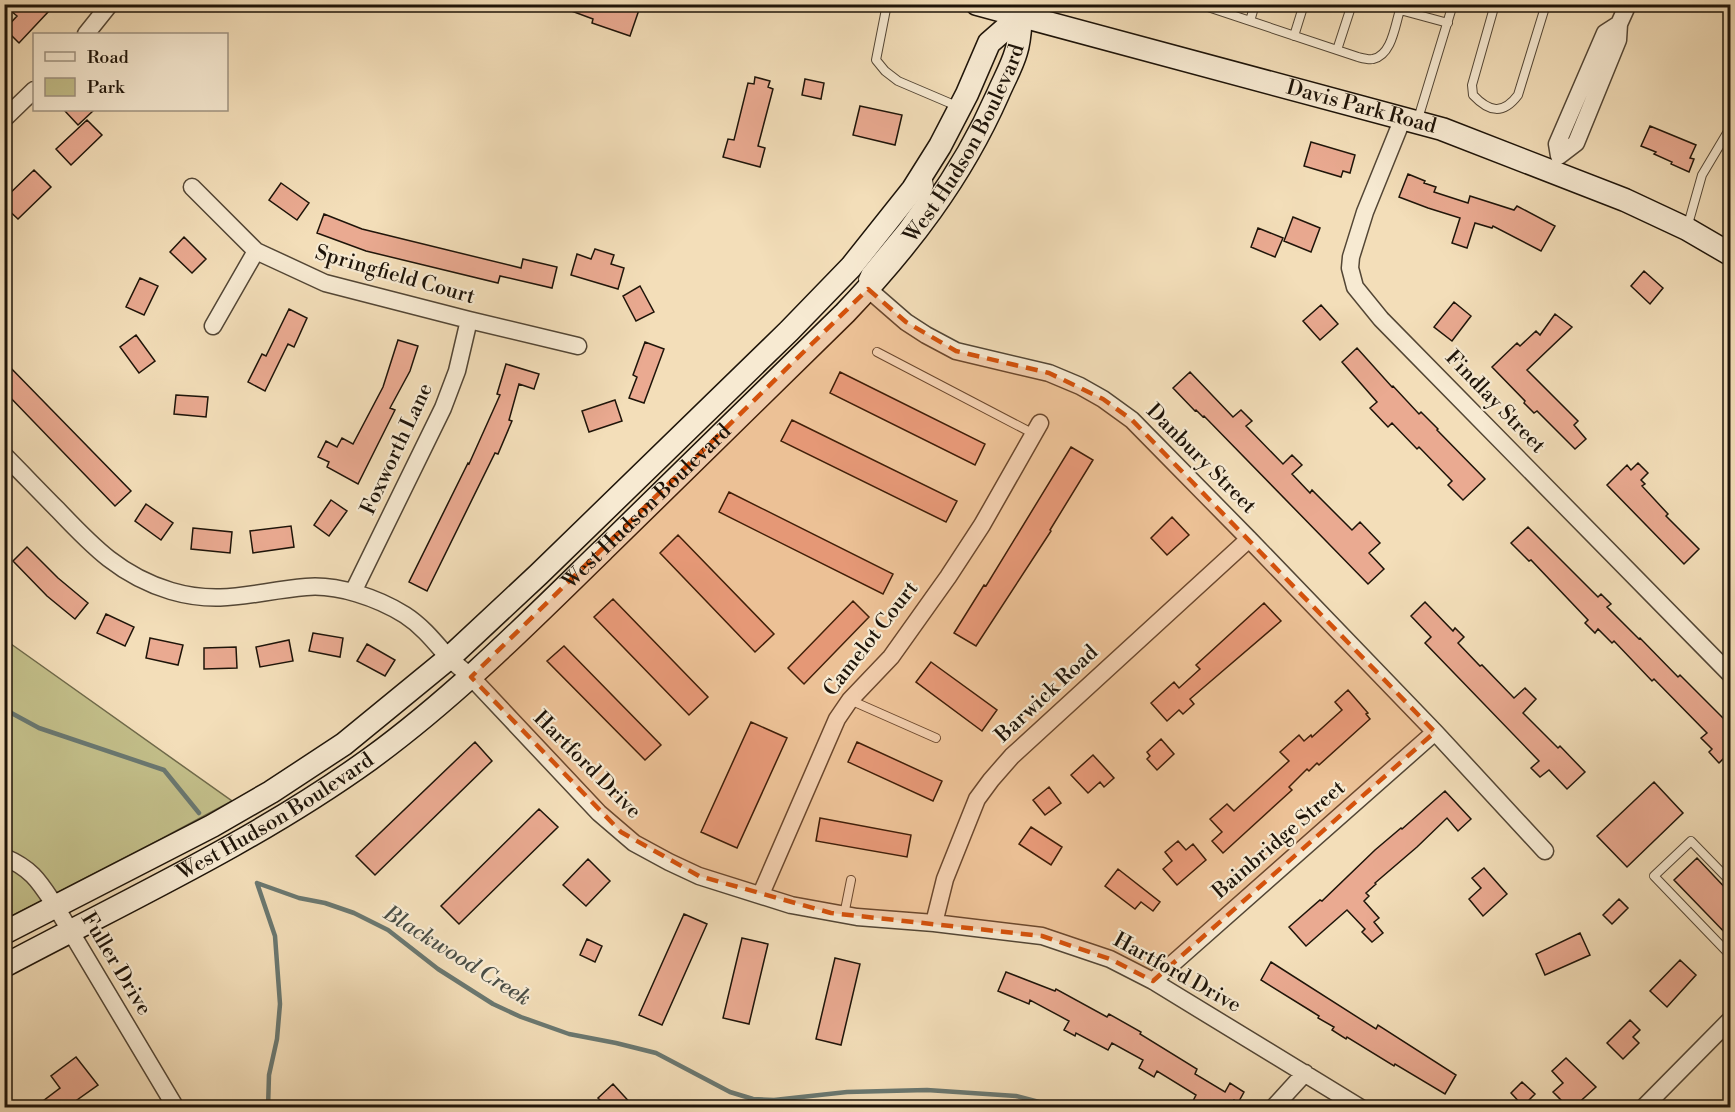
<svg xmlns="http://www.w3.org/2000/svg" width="1735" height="1112" viewBox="0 0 1735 1112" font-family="'Libre Bodoni',serif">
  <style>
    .green { fill: #c3bf8a; stroke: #706a4a; stroke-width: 1.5 }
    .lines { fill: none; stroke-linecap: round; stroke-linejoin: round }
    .stream { stroke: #6a7871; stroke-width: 4.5 }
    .building { fill: #eaaa91; stroke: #1e1409; stroke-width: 1.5 }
    .service-casing { stroke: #534635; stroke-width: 10 }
    .minor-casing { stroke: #534635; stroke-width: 19 }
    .secondary-casing { stroke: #1e1409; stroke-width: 25 }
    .service { stroke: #f7ead2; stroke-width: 8 }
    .minor { stroke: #f7ead2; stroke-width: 16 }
    .secondary { stroke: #f7ead2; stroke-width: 22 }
    .marked { fill: #d4520c; fill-opacity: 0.2; stroke: #d4520c; stroke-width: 4.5; stroke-dasharray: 12 8; stroke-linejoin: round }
    .labels { text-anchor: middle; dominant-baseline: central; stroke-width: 4.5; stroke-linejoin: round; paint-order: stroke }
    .street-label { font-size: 21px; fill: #1e1409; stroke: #f7ead2 }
    .water-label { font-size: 22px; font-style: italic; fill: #4a4e46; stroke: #f7ead2 }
  </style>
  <rect width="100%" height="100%" fill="#f3deb9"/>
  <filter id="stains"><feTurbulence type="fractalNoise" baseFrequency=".00333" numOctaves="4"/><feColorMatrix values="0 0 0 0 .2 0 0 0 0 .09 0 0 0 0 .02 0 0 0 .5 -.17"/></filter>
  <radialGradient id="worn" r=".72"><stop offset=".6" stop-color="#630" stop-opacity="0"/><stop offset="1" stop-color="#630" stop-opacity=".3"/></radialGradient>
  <path class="green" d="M4 639 232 801 161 839 4 920Z"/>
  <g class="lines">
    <path class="stream" d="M4 709 39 728 164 770 199 813
      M257 883 299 898 325 903 354 913 388 930 438 969 493 1004 521 1017 569 1034 616 1043 656 1053 730 1092 753 1099 774 1100 847 1092 927 1090 1016 1096 1062 1108
      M257 883 275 936 280 1004 277 1039 269 1075 268 1108"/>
  </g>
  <path class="building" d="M17 4H42L49 11 19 43 5 29 17 16 11 11Z
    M558 4H641L630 36 592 23 593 19 558 6Z
    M755 77 770 81 768 87 773 89 758 146 765 148 760 167 723 157 728 139 734 140 748 83 754 84Z
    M805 79 824 83 821 99 802 95Z
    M860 106 902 115 895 145 853 135Z
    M64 110H94L78 125Z
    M87 120 102 135 71 165 56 149Z
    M1650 126 1696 145 1690 158 1694 159 1689 172 1671 164 1672 162 1654 154 1656 152 1641 146Z
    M1311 142 1355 155 1350 173 1343 171 1341 177 1304 166Z
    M34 170 51 187 18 219 4 206V199Z
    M1408 174 1425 181 1424 183 1436 187 1434 192 1468 203 1470 196 1514 210 1517 206 1555 226 1541 251 1493 226 1492 228 1475 223 1467 248 1452 243 1460 218 1428 208 1399 197Z
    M281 183 309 203 297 220 269 200Z
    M324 214 362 229 521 268 523 259 557 267 552 288 500 276 498 283 366 251 317 233Z
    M1293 217 1320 228 1311 252 1284 241Z
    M1258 228 1283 238 1275 257 1251 247Z
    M184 237 206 259 192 273 170 252Z
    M595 249 614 255 611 264 624 268 618 289 571 275 577 254 591 259Z
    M1644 271 1663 288 1650 304 1631 286Z
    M140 278 158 286 144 315 126 307Z
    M640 286 654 312 636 321 623 296Z
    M1454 302 1471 316 1452 341 1434 327Z
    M1321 305 1338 324 1320 340 1303 321Z
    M289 309 307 318 294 347 288 344 265 391 248 382 262 354 266 356Z
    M1555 314 1572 327 1527 370 1578 421 1574 425 1586 439 1575 449 1537 411 1534 413 1524 403 1525 401 1492 367 1517 343 1520 346 1536 331 1540 335Z
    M136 335 155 361 139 373 120 347Z
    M398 340 418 346 410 371 390 408 395 410 358 484 327 467 329 462 318 457 326 441 337 447 342 438 353 444 383 387Z
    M645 342 664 349 644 403 629 398 637 377 633 375Z
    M1357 348 1392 387 1393 386 1419 414 1421 412 1438 429 1437 430 1485 479 1463 500 1448 485 1452 481 1419 447 1417 449 1392 423 1388 427 1370 408 1377 402 1342 362Z
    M4 361 131 491 115 506 4 391Z
    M506 364 539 374 534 389 519 384 509 420 512 421 498 454 495 453 427 591 409 582 468 463 469 464 500 395 497 394Z
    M840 372 985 444 975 465 830 393Z
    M1190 372 1233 417 1241 410 1252 421 1246 426 1283 464 1292 455 1302 465 1292 474 1310 493 1312 490 1352 530 1360 522 1380 543 1369 553 1384 569 1368 584 1204 416 1203 417 1196 410 1195 411 1173 388Z
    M176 395 208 397 206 417 174 414Z
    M615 400 622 421 589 432 582 411Z
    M792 420 957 501 946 522 781 441Z
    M1071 447 1093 460 1050 530 1051 531 976 646 954 633 984 585 986 586Z
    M1638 463 1648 473 1641 480 1645 484 1642 486 1668 514 1666 516 1699 549 1684 564 1607 485 1627 465 1631 470Z
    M729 492 893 574 883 594 719 512Z
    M331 500 347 511 329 536 314 525Z
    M146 504 173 523 161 540 135 521Z
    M1172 517 1189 535 1167 555 1151 538Z
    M291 526 294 547 253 553 250 531Z
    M1528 527 1598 597 1601 594 1611 604 1607 607 1639 639 1640 638 1678 677 1680 675 1731 726V751L1719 763 1709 752 1712 749 1701 738 1707 733 1654 679 1652 681 1614 641 1612 643 1598 629 1595 633 1585 623 1588 620 1531 560 1529 561 1511 543Z
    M193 528 232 532 230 553 191 549Z
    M678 535 774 634 755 652 660 553Z
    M27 547 58 578 88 603 75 619 47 596 13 561Z
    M613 599 708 697 689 715 594 617Z
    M853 601 869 617 804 684 788 668Z
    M1425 602 1453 631 1455 628 1464 637 1458 643 1480 666 1482 665 1514 698 1525 688 1536 699 1523 713 1558 748 1560 746 1585 772 1567 789 1549 770 1540 777 1531 768 1539 761 1425 643 1431 637 1411 616Z
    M1264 603 1281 621 1190 699 1194 704 1183 714 1179 710 1167 721 1151 703 1174 682 1179 688 1200 669 1196 665Z
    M106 614 134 627 125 646 97 633Z
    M313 633 343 638 340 657 309 651Z
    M150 638 183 645 178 665 146 658Z
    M289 640 293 661 260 667 256 647Z
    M367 644 395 660 385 676 357 661Z
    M564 646 661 745 645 760 547 661Z
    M236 647 237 668 204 669V648Z
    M931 662 997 710 982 731 916 682Z
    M1348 690 1368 713 1366 714 1370 719 1319 765 1317 763 1309 771 1307 769 1289 787 1292 790 1223 853 1212 841 1222 832 1210 819 1227 804 1234 811 1289 761 1280 752 1299 735 1304 741 1311 735 1312 737 1342 710 1335 702Z
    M751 722 787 738 737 848 701 832Z
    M1161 739 1174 754 1157 770 1147 759 1150 756 1147 752Z
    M475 742 492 761 375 875 356 856Z
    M857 742 942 781 933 801 848 762Z
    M1093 755 1114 778 1104 787 1100 782 1088 793 1071 775Z
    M1654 782 1683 813 1627 867 1597 836Z
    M1049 787 1061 803 1045 815 1033 800Z
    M1445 791 1471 819 1458 831 1447 818 1417 847 1375 883 1376 884 1366 893 1369 896 1364 901 1379 918 1374 922 1383 933 1372 942 1362 932 1365 929 1347 910 1306 946 1289 927 1320 900 1322 901 1375 850 1401 828 1402 829Z
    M539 809 558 827 459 924 441 906Z
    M820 818 911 835 907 857 816 841Z
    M1031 827 1062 847 1051 865 1019 844Z
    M1178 841 1186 850 1193 844 1206 860 1177 885 1163 869 1172 861 1165 852Z
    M1697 858 1731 894V939L1674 880Z
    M588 859 610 881 586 906 563 885Z
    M1484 868 1507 894 1483 916 1469 899 1481 888 1472 878Z
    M1118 869 1160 902 1153 911 1141 902 1135 909 1105 886Z
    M1619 899 1628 908 1612 924 1603 915Z
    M684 914 707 924 662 1025 639 1015Z
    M1580 933 1590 955 1545 975 1536 954Z
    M742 938 768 944 749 1024 723 1018Z
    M587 939 602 946 595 962 580 955Z
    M835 958 860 964 841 1045 816 1039Z
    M1680 960 1696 975 1667 1007 1650 991Z
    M1271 962 1376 1029 1378 1025 1456 1075 1445 1094 1395 1064 1394 1066 1347 1037 1346 1039 1332 1030 1334 1027 1318 1018 1319 1016 1311 1011 1261 980Z
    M1006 972 1055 991 1056 989 1107 1017 1109 1014 1141 1032 1140 1034 1197 1069 1195 1074 1225 1092 1230 1083 1244 1092 1238 1103 1234 1100 1229 1107H1204L1193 1101 1196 1095 1157 1071 1154 1077 1139 1068 1143 1060 1112 1043 1108 1050 1076 1033 1075 1036 1064 1030 1069 1021 1030 1000 1029 1004 998 991Z
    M1630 1020 1640 1030 1633 1037 1639 1043 1623 1059 1607 1043Z
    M76 1057 98 1085 67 1107H35L60 1088 51 1076Z
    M1566 1058 1596 1087 1574 1107H1568L1553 1092 1563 1083 1552 1071Z
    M1522 1082 1535 1094 1523 1106 1511 1093Z
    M613 1084 634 1107H607L598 1098Z"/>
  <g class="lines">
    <defs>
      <path id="service" d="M887 4 876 60 885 71 898 81 959 107
        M1205 4V6L1358 57C1362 58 1369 60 1373 59 1392 55 1395 25 1400 10L1448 23
        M1495 4 1472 85 1473 95C1489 112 1503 115 1518 95L1546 4
        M1250 21 1255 4
        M1294 36 1304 4
        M1337 50 1352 4
        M1417 122 1453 4
        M1687 228 1702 175 1730 128
        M864 283 863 279 866 272 903 227 925 196 929 186 927 174
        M877 352 1034 434
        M850 700 936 738
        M1730 881 1691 841 1654 876 1730 955
        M844 915 851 880"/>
      <path id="minor" d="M1619 24 1605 33 1557 144 1559 156 1576 143 1618 40 1619 24 1628 4
        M86 34 110 4
        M1403 118 1365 212 1351 257 1350 268 1355 287 1381 319 1730 674
        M4 119 34 90
        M192 187 256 251 325 283 469 320 578 346
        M868 289 906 322 926 335 956 351 1049 373 1080 386 1103 399 1132 420 1249 539 1435 732 1545 851
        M213 326 256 251
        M4 455C22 473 40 492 58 510 93 547 121 576 171 591 222 606 256 591 306 587 337 584 378 598 405 615 422 626 434 641 447 656 454 663 463 670 471 677L599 813 634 843 669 862 699 876 791 905 857 917 934 923 1042 936 1110 959 1153 981 1361 1108
        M353 592 443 408 457 371 469 320
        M4 857C33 869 40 883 56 907L176 1108
        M761 894 837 719 850 700 891 657 948 577 982 525 1040 423
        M934 923 945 879 977 799 991 780 1012 756 1249 539
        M1153 981 1435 732
        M1273 1108 1305 1073
        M1643 1108 1730 1020"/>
      <g id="secondary">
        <path id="s1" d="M977 4 1442 129 1625 200 1687 229 1730 254"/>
        <path d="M4 933 212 826 271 792 344 744 449 658 539 574 789 331 851 267 913 189 940 146 967 94 989 43 1021 15"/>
        <path id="s2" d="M4 966C128 900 256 841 370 759 455 697 528 623 603 550 684 471 765 392 845 313 908 247 961 178 998 94 1004 80 1012 66 1016 52 1020 40 1020 27 1021 15"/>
      </g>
    </defs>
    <use href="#service" class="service-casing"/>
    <use href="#minor" class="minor-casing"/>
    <use href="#secondary" class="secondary-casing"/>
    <use href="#service" class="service"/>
    <use href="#minor" class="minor"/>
    <use href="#secondary" class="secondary"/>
  </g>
  <path class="marked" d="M868 289 906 322 956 351 1049 373 1103 399 1132 420 1435 732 1153 981 1110 959 1042 936 831 913 699 876 621 832 471 677Z"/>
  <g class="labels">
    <g class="street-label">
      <text stroke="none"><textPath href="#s1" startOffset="398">Davis Park Road</textPath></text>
      <text stroke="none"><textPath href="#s2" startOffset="1282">West Hudson Boulevard</textPath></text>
      <text transform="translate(395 275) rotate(16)">Springfield Court</text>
      <text transform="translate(1495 402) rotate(46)">Findlay Street</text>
      <text transform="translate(397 449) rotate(-65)">Foxworth Lane</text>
      <text transform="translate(1201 459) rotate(45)">Danbury Street</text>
      <text stroke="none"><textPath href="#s2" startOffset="796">West Hudson Boulevard</textPath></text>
      <text transform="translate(871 639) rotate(-52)">Camelot Court</text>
      <text transform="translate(1047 694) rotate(-43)">Barwick Road</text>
      <text transform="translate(587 765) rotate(45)">Hartford Drive</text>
      <text stroke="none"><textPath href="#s2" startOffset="310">West Hudson Boulevard</textPath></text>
      <text transform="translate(1279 840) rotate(-41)">Bainbridge Street</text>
      <text transform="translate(116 964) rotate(59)">Fuller Drive</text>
      <text transform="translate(1177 973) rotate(29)">Hartford Drive</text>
    </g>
    <g class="water-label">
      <text transform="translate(457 956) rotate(32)">Blackwood Creek</text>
    </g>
  </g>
  <rect width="1735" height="1112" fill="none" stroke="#f3deb9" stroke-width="24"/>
  <rect x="6" y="6" width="1723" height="1100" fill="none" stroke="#1e1409" stroke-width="3"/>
  <rect x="12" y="12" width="1711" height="1088" fill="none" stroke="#1e1409" stroke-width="1.5"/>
  <rect x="33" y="33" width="195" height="78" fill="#f7ead2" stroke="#a09482" stroke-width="1.5"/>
  <rect x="45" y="52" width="30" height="9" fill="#f7ead2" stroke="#a09482" stroke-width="1.5"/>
  <text x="87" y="63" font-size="18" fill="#1e1409">Road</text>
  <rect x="45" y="78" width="30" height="18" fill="#c3bf8a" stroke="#a09482" stroke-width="1.5"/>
  <text x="87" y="93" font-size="18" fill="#1e1409">Park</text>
  <rect width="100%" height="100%" filter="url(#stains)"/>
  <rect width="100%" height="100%" fill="url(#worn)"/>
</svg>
